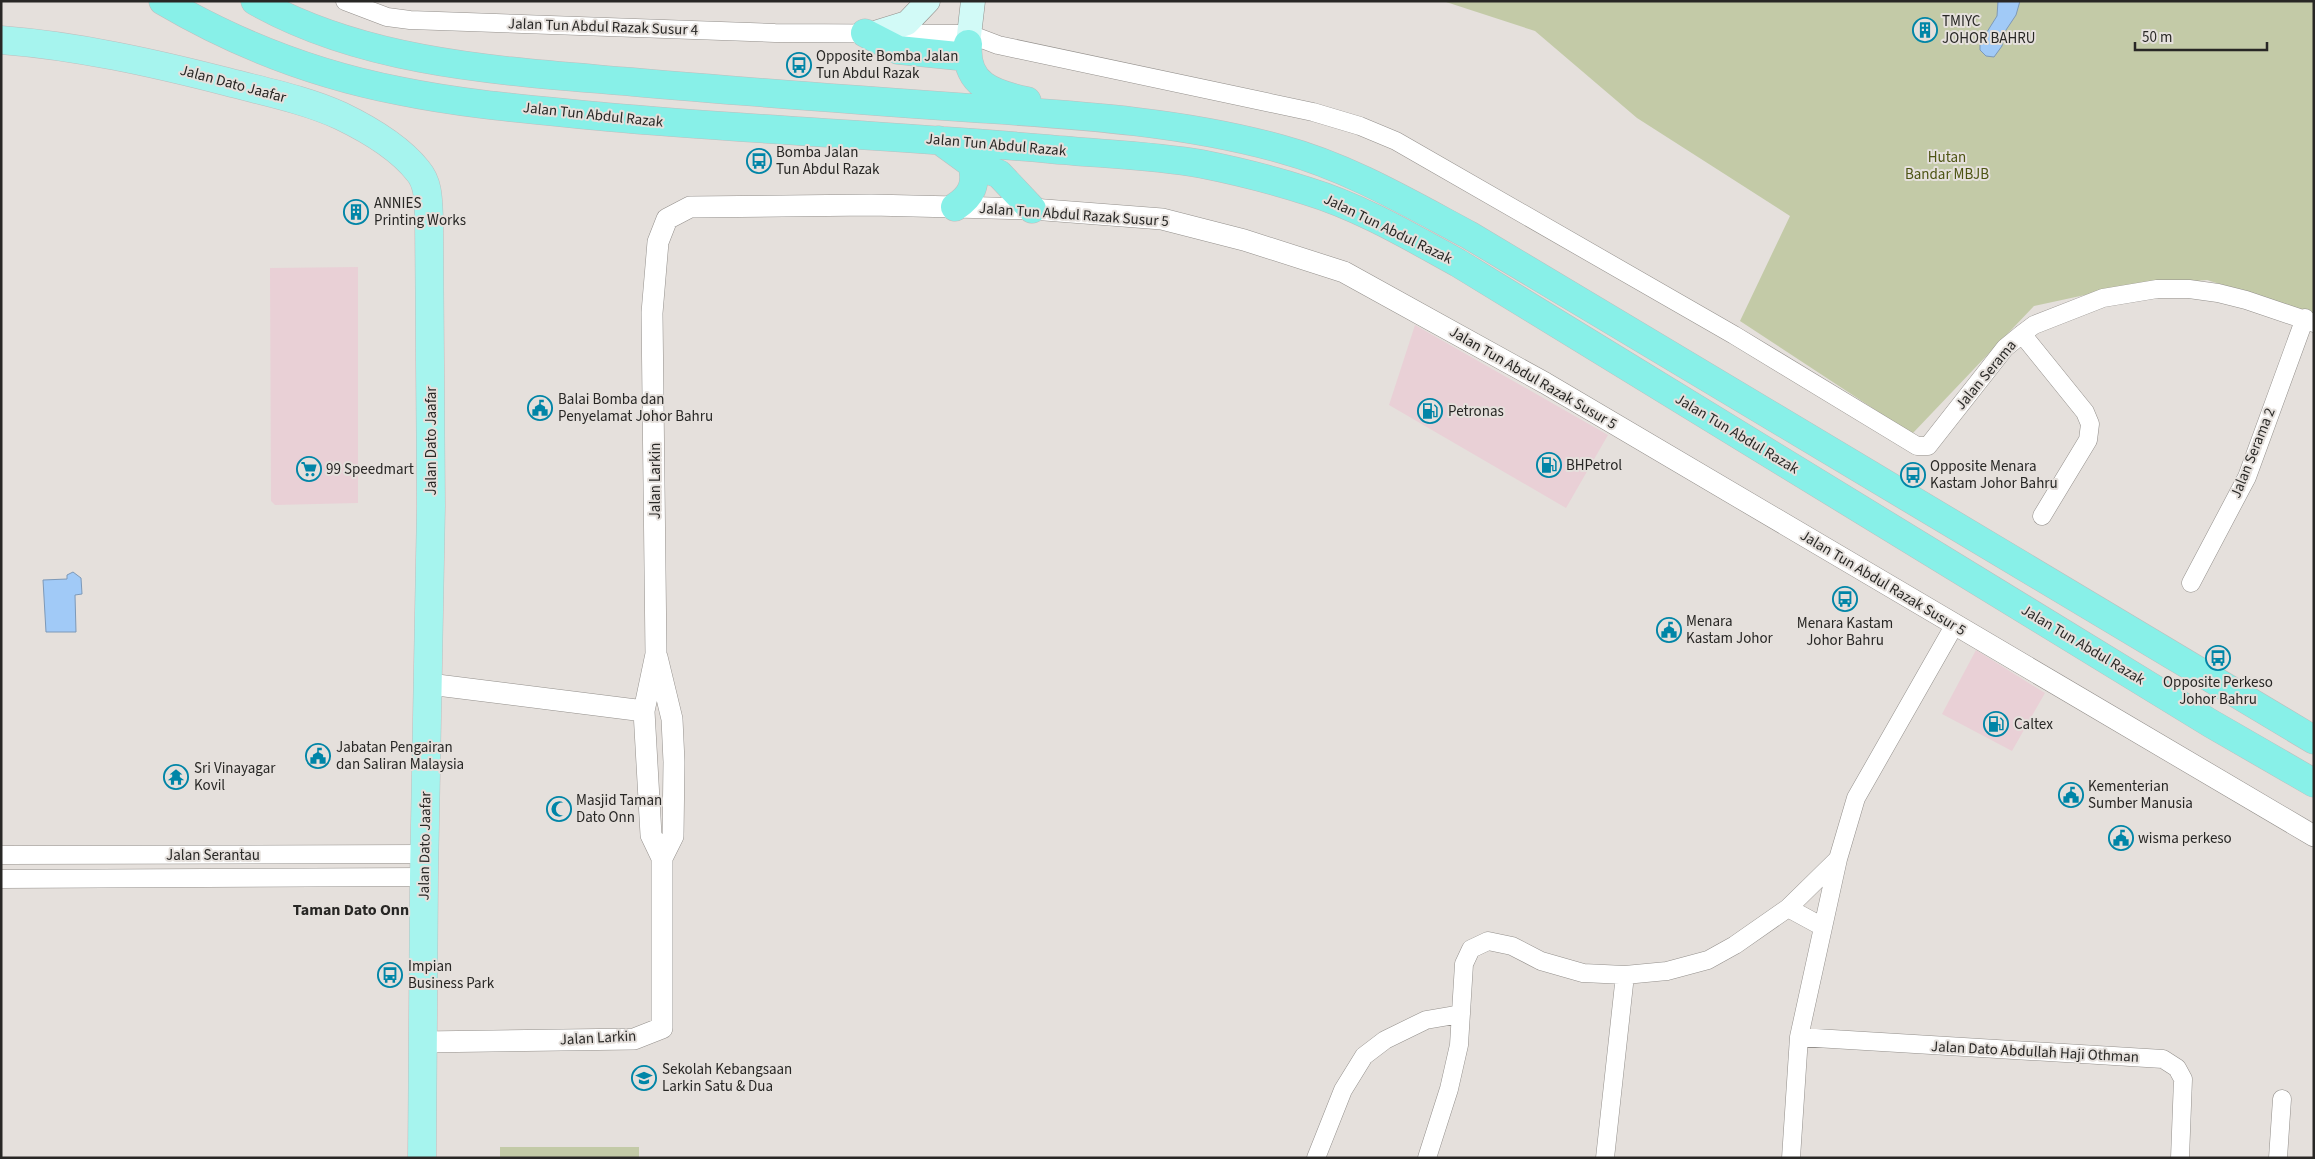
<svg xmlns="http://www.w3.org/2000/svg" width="2315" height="1159" viewBox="0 0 2315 1159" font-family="'Source Sans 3',sans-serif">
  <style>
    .commercial { fill: #e9d0d6 }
    .green { fill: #c3caa7 }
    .water { fill: #a1caf7; stroke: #7d99b8 }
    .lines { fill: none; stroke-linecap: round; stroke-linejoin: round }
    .minor-casing { stroke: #938f8b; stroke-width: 19 }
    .tertiary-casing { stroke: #938f8b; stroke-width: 22 }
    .secondary-casing { stroke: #938f8b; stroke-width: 25 }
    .primary-casing { stroke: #bebebe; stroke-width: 29 }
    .trunk-casing { stroke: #bebebe; stroke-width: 29 }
    .minor { stroke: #fff; stroke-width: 18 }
    .tertiary { stroke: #fff; stroke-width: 21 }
    .secondary { stroke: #d2faf7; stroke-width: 24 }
    .primary { stroke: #a6f4ee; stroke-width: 28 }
    .trunk { stroke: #88f0e8; stroke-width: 28 }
    .labels { text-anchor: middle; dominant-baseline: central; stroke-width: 4; stroke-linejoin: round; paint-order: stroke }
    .poi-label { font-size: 15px; fill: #282725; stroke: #e5e0dc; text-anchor: start }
    .street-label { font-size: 15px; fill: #282725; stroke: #e5e0dc }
    .park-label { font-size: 15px; fill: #4d5413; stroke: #e5e0dc }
    .neighbourhood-label { font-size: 16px; font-weight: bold; fill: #282725; stroke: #e5e0dc }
  </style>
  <rect width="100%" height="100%" fill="#e5e0dc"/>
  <path class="commercial" d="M358 267V503L275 505 271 501 270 268Z
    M1415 325 1608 435 1566 508 1389 405Z
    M1976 650 2045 693 2012 751 1942 714Z"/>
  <path class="green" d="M1443 1H2314V314L2207 280 2122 287 2034 306 1912 434 1740 321 1790 216 1637 118 1535 31Z
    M500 1147H639V1158H500Z"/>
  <path class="water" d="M1998 1H2020L2016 15 2004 33 2002 46 1994 57 1986 56 1980 50V43L1997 16Z
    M73 572 81 578 82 594 75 595 76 632H46L43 580 67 579V575Z"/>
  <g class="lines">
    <defs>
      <path id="minor" d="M345 1 387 17 410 20 775 33 969 34 998 45 1313 112 1360 126 1396 141 1734 335 1917 446H1928L2005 348 2022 334 2034 325 2103 298 2157 289H2189L2218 293 2246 300 2314 323
        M2022 334 2085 412 2090 424 2088 440 2042 516
        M2191 583 2247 477 2305 318
        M1 855 425 854
        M1 879 424 877
        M1788 908 1823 927
        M1799 1037 2163 1059 2177 1068 2183 1079 2180 1158
        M1316 1158 1343 1090 1364 1056 1385 1040 1426 1020 1461 1014
        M1427 1158 1449 1089 1459 1045 1464 964 1471 949 1488 941 1512 946 1541 961 1583 973 1625 975 1667 971 1708 960 1735 945 1788 908 1838 859
        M1605 1158 1625 975
        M1791 1158 1799 1037 1838 859 1856 798 1954 626
        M2278 1158 2282 1099"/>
      <path id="tertiary" d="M657 657 672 719 674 762 673 836 662 858
        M429 684 644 711
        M422 1042 634 1039 662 1028V858L651 835 644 711 656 654 652 313 658 242 667 219 690 207 871 205 955 207 1032 209 1162 219 1244 240 1344 272 1545 383 2314 836"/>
      <path id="secondary" d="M878 32 907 23 928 1
        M968 44 973 1"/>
      <path id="primary" d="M1 40C78 46 154 63 228 82 266 92 306 100 341 116 368 129 399 147 418 171 429 184 428 201 429 218L431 506 424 877 422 1158"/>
      <path id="trunk" d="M163 1C236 44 317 75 400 91 468 105 538 110 607 117 754 130 902 136 1049 149 1100 154 1152 155 1202 164 1237 171 1273 180 1307 191 1360 207 1409 236 1458 263L2210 723 2314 783
        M255 1C368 65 506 71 633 82 745 92 858 100 971 108 1074 115 1181 121 1281 149 1348 167 1409 203 1469 235L2314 740
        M865 33 898 50 967 57
        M968 44C964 85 994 94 1027 101
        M939 140 972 164 999 174 1032 209
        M955 207C972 196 977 184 972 164"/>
    </defs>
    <use href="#minor" class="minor-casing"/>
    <use href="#tertiary" class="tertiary-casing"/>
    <use href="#secondary" class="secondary-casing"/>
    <use href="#primary" class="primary-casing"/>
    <use href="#trunk" class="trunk-casing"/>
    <use href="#minor" class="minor"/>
    <use href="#tertiary" class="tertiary"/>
    <use href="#secondary" class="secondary"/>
    <use href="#primary" class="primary"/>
    <use href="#trunk" class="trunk"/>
  </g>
  <defs>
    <symbol id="building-ring" viewBox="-11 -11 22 22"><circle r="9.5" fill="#e5e0dc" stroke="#0085a7" stroke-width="1.5"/><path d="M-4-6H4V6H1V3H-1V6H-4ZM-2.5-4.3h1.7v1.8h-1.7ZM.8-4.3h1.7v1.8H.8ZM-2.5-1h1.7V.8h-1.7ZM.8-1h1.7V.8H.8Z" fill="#0085a7"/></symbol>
    <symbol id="bus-ring" viewBox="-11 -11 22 22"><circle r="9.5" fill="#e5e0dc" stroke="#0085a7" stroke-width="1.5"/><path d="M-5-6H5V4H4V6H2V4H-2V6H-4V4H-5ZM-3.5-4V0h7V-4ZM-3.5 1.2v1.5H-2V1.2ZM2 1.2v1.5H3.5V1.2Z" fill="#0085a7"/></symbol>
    <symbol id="civic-ring" viewBox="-11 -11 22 22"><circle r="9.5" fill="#e5e0dc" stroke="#0085a7" stroke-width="1.5"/><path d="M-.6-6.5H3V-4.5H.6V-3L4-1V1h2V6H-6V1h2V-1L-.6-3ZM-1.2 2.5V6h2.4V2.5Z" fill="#0085a7"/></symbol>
    <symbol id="fuel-ring" viewBox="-11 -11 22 22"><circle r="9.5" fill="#e5e0dc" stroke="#0085a7" stroke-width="1.5"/><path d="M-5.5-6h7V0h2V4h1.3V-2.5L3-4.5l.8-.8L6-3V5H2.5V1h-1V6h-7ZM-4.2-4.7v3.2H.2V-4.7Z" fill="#0085a7"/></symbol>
    <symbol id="supermarket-ring" viewBox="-11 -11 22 22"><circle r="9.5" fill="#e5e0dc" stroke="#0085a7" stroke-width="1.5"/><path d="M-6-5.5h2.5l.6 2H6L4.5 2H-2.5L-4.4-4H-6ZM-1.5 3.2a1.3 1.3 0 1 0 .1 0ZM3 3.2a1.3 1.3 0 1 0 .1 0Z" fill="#0085a7"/></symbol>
    <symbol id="temple-ring" viewBox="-11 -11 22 22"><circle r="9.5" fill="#e5e0dc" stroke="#0085a7" stroke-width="1.5"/><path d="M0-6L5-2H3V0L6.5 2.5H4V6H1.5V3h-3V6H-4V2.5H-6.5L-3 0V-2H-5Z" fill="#0085a7"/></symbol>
    <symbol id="mosque-ring" viewBox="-11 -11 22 22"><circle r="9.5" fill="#e5e0dc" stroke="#0085a7" stroke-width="1.5"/><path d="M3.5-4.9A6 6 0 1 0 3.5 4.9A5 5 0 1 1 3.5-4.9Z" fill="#0085a7"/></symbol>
    <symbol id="school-ring" viewBox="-11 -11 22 22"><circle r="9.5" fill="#e5e0dc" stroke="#0085a7" stroke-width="1.5"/><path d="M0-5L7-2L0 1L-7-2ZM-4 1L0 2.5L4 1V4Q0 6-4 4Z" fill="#0085a7"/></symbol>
  </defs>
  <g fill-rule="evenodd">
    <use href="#building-ring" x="1911" y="16" width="28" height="28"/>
    <use href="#bus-ring" x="785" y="51" width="28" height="28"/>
    <use href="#bus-ring" x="745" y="147" width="28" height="28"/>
    <use href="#building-ring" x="342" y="198" width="28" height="28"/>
    <use href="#civic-ring" x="526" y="394" width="28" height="28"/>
    <use href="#fuel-ring" x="1416" y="397" width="28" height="28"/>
    <use href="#fuel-ring" x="1535" y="451" width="28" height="28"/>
    <use href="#supermarket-ring" x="295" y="455" width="28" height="28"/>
    <use href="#bus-ring" x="1899" y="461" width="28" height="28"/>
    <use href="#bus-ring" x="1831" y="585" width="28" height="28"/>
    <use href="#civic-ring" x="1655" y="616" width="28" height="28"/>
    <use href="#bus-ring" x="2204" y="644" width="28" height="28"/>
    <use href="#fuel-ring" x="1982" y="710" width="28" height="28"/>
    <use href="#civic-ring" x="304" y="742" width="28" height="28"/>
    <use href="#temple-ring" x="162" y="763" width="28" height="28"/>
    <use href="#civic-ring" x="2057" y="781" width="28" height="28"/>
    <use href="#mosque-ring" x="545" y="795" width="28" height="28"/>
    <use href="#civic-ring" x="2107" y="824" width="28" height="28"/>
    <use href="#bus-ring" x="376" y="961" width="28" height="28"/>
    <use href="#school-ring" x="630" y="1064" width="28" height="28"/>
  </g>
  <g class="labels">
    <g class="poi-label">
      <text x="1942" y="21">TMIYC<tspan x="1942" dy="17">JOHOR BAHRU</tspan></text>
      <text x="816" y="56">Opposite Bomba Jalan<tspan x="816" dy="17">Tun Abdul Razak</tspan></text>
      <text x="776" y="152">Bomba Jalan<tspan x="776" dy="17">Tun Abdul Razak</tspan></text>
      <text x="374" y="203">ANNIES<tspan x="374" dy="17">Printing Works</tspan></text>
      <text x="558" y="399">Balai Bomba dan<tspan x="558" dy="17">Penyelamat Johor Bahru</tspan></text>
      <text x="1448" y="411">Petronas</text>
      <text x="1566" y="465">BHPetrol</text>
      <text x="1930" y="466">Opposite Menara<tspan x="1930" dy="17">Kastam Johor Bahru</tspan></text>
      <text x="326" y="469">99 Speedmart</text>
      <text x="1686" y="621">Menara<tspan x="1686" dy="17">Kastam Johor</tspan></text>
      <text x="1845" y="623" text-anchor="middle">Menara Kastam<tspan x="1845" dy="17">Johor Bahru</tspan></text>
      <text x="2218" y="682" text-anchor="middle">Opposite Perkeso<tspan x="2218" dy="17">Johor Bahru</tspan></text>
      <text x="2014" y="724">Caltex</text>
      <text x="336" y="747">Jabatan Pengairan<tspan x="336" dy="17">dan Saliran Malaysia</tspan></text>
      <text x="194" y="768">Sri Vinayagar<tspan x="194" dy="17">Kovil</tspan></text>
      <text x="2088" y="786">Kementerian<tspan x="2088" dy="17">Sumber Manusia</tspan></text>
      <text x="576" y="800">Masjid Taman<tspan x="576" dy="17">Dato Onn</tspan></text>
      <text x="2138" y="838">wisma perkeso</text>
      <text x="408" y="966">Impian<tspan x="408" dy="17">Business Park</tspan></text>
      <text x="662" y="1069">Sekolah Kebangsaan<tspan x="662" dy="17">Larkin Satu &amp; Dua</tspan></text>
    </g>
    <g class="street-label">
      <text transform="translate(603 27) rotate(2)">Jalan Tun Abdul Razak Susur 4</text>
      <text transform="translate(233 84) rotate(15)">Jalan Dato Jaafar</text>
      <text transform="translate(593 115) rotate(6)">Jalan Tun Abdul Razak</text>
      <text transform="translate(996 145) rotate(5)">Jalan Tun Abdul Razak</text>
      <text transform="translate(1074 215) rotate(4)">Jalan Tun Abdul Razak Susur 5</text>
      <text transform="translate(1388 229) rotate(26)">Jalan Tun Abdul Razak</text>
      <text transform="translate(1986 375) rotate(-50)">Jalan Serama</text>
      <text transform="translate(1533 378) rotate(30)">Jalan Tun Abdul Razak Susur 5</text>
      <text transform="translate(1737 434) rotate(31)">Jalan Tun Abdul Razak</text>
      <text transform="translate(431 441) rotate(-90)">Jalan Dato Jaafar</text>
      <text transform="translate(2253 453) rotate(-68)">Jalan Serama 2</text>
      <text transform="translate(655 481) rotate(-90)">Jalan Larkin</text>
      <text transform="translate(1883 583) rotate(31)">Jalan Tun Abdul Razak Susur 5</text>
      <text transform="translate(2083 645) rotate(31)">Jalan Tun Abdul Razak</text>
      <text transform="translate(425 846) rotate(-89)">Jalan Dato Jaafar</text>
      <text x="213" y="855">Jalan Serantau</text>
      <text transform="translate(598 1038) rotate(-3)">Jalan Larkin</text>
      <text transform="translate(2035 1052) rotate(3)">Jalan Dato Abdullah Haji Othman</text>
    </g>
    <g class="park-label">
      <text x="1947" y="157">Hutan<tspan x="1947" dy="17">Bandar MBJB</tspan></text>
    </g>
    <g class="neighbourhood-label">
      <text x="351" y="910">Taman Dato Onn</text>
    </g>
  </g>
  <rect width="2315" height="1159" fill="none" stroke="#282725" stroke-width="5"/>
  <path d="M2135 42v8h132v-8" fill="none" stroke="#282725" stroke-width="2.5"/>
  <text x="2142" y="42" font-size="15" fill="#282725" stroke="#e5e0dc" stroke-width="4" paint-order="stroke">50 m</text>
</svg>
